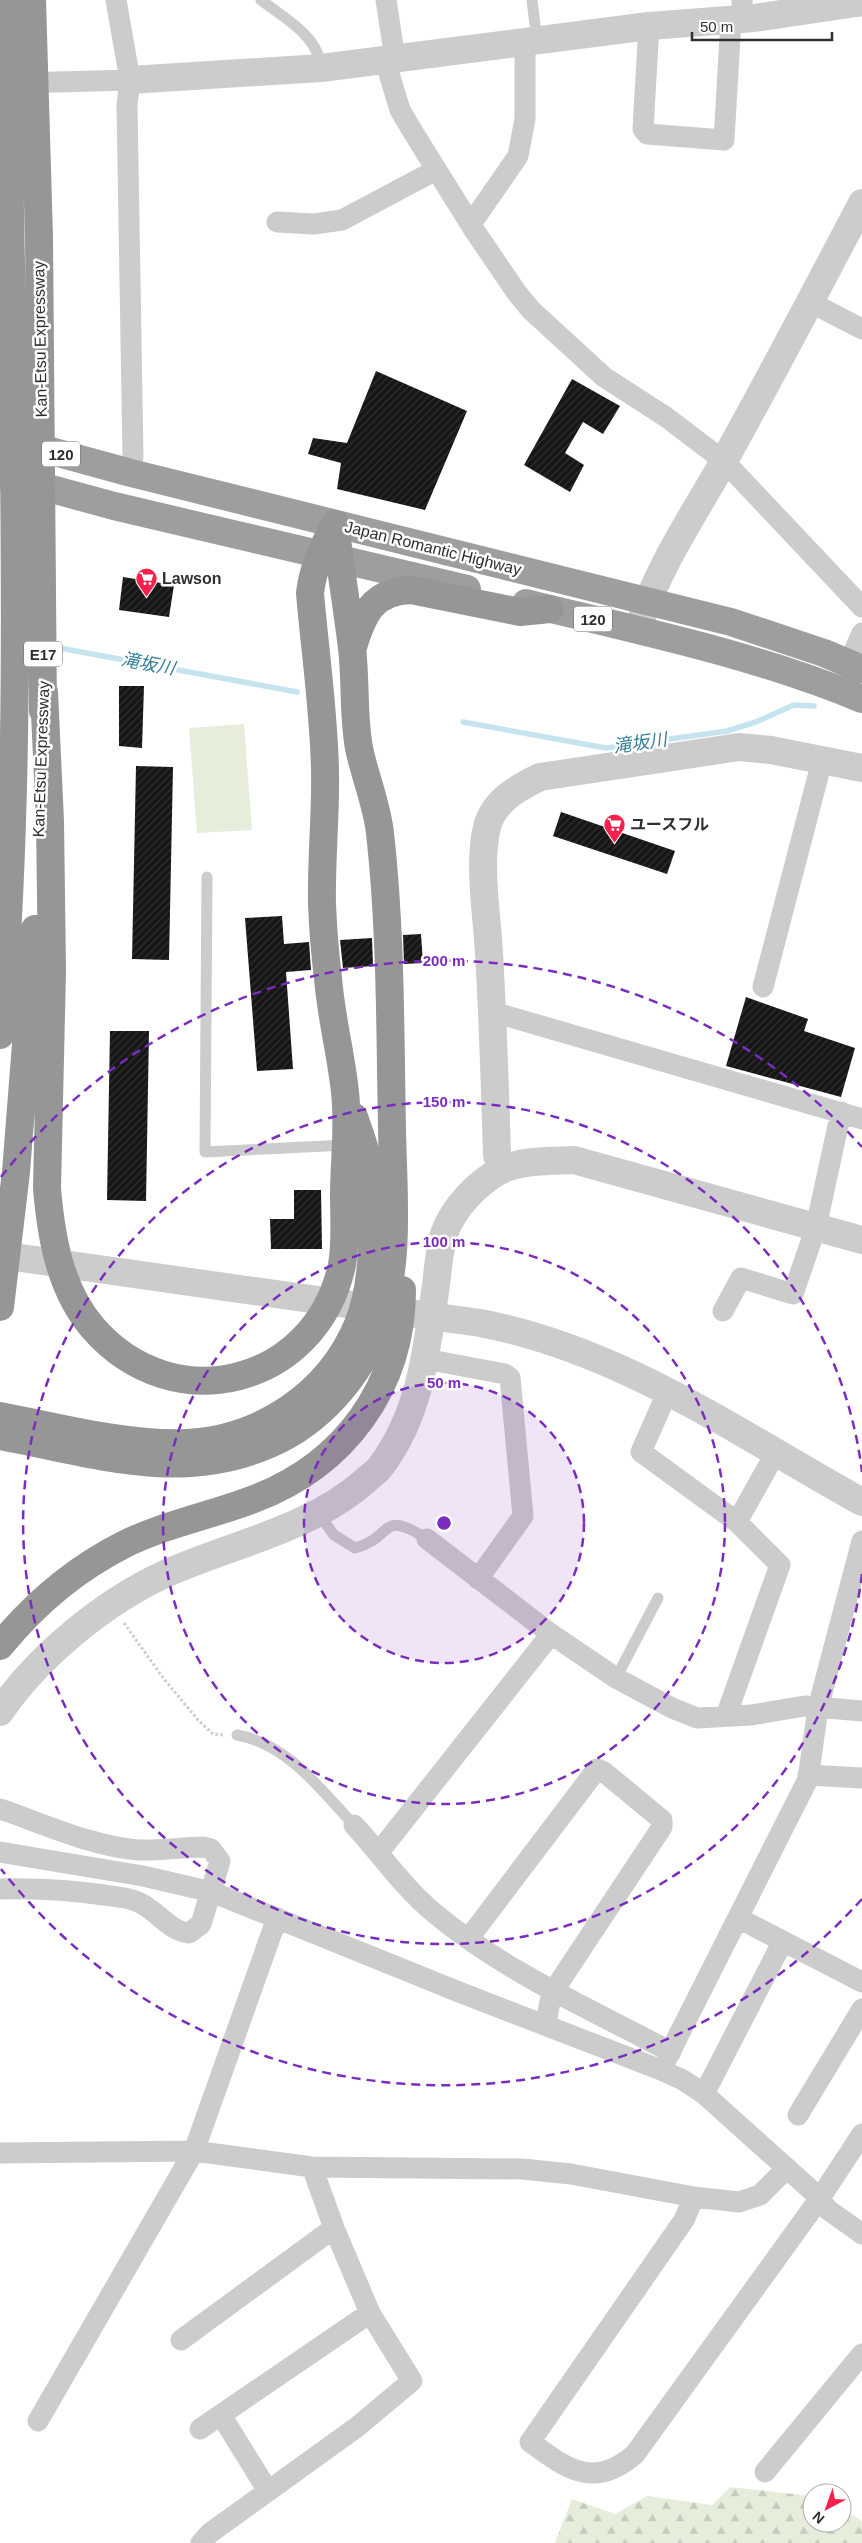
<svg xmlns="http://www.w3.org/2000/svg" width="862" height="2543" viewBox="0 0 862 2543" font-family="Arial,'Noto Sans JP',sans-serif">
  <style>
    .grass { fill: #e7eddb }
    .forest { fill: url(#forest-firs) }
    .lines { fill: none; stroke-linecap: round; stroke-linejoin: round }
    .stream { stroke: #c5e4ef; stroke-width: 5.5 }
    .building { fill: url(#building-hatch) }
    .path { stroke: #ccc; stroke-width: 3; stroke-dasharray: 2.5 2.5; stroke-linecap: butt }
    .service { stroke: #ccc; stroke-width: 11 }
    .minor { stroke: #ccc; stroke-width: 21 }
    .tertiary { stroke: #ccc; stroke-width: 28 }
    .trunk { stroke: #9e9e9e; stroke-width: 28 }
    .motorway { stroke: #969696; stroke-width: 28 }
    .ring { fill: none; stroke: #7b2cbf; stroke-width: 2.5; stroke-dasharray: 9 6 }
    .labels { text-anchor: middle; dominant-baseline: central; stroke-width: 5; stroke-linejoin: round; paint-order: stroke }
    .shield { fill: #fff; stroke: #6d6d6d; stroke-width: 1 }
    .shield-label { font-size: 15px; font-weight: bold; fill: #2f2f2f }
    .street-label { font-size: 16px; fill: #2f2f2f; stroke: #fff }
    .poi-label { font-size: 16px; font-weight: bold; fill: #2f2f2f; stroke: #fff; text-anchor: start }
    .water-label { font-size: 18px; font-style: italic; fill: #357f99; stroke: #fff }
    .centre { fill: #7b2cbf; stroke: #fff; stroke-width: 2.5 }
    .ring-label { font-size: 15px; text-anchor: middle; font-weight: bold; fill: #7b2cbf; stroke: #fff; stroke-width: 5; stroke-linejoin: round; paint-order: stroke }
  </style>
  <defs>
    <pattern id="forest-firs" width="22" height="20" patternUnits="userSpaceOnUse" patternTransform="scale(1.25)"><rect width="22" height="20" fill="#e7eddb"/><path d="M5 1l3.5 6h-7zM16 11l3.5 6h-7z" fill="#c6ccbc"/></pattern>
    <pattern id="building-hatch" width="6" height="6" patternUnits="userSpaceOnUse" patternTransform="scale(1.25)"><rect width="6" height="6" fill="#161616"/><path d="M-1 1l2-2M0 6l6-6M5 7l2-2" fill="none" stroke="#303030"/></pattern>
  </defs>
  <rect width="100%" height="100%" fill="#fff"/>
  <path class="grass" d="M244 724 252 830 197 833 189 728Z"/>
  <path class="forest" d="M730 2487 812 2496V2523H842V2509L862 2521V2543H555L572 2499 615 2514 647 2496 712 2505Z"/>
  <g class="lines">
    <path class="stream" d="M49 646 297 692
      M463 722 606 748 727 731 756 722 794 705 814 706"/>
  </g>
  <path class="building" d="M376 371 467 411 425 510 337 489 341 463 308 454 313 438 347 443Z
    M572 379 620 406 603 434 583 422 565 453 584 465 570 492 524 465Z
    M123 577 174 585 169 617 119 610Z
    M119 686H144L142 748 119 746Z
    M136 766 173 767 169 960 132 959Z
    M561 812 675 851 667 874 553 836Z
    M282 916 284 944 309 942 311 970 286 972 293 1069 257 1071 245 918Z
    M421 934 423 963 404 964 403 935Z
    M372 938 373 966 343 968 340 940Z
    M746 997 808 1019 804 1031 855 1048 841 1097 726 1066Z
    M110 1031H149L146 1201 107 1200Z
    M294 1190H321L322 1249H271L270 1219H294Z"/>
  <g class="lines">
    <path class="path" d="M124 1623 164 1679 198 1720 213 1734 224 1735"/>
    <path class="service" d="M261 0C284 18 319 36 321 68
      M532 0 537 41
      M207 877 205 1152 346 1145
      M318 1513 334 1535 355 1548C394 1538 379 1508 427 1539
      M616 1678 658 1598
      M237 1735C288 1744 320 1789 354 1825"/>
    <path class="minor" d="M116 0 130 80 127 105 133 456 131 473
      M386 0 395 59
      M742 0 743 19
      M649 26 643 129 647 134 724 140 731 20
      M385 60 400 110 413 132 474 230 517 293 531 310 604 377 666 417 724 461 862 607
      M20 83 130 80
      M277 222 314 224 342 220 436 170
      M471 224 518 156 525 119V42
      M810 302 862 329
      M849 663 862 633
      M763 987 822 761
      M493 1012 862 1119
      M723 1311 741 1278 793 1294 816 1227 841 1112
      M425 1359 505 1374 510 1378 523 1516 478 1579
      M667 1393 641 1452 737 1522 780 1565 726 1716
      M737 1522 776 1452
      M427 1539 551 1634 616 1678 672 1708 697 1718 751 1715 805 1706 862 1711
      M808 1775 862 1778
      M0 1809C44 1824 91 1846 138 1850 159 1851 182 1847 204 1847L211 1849 220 1861 201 1924 189 1933C170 1932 156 1909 138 1902 127 1897 115 1897 104 1895 69 1890 35 1888 0 1889
      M354 1825C380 1853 403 1887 433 1912 503 1971 590 2009 671 2052
      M0 1852 143 1876 212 1892 459 1992 661 2070 683 2080 704 2094 820 2198 827 2209 862 2234
      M379 1852 551 1634
      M738 1918 862 1982
      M470 1940 475 1930 597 1769 604 1772 662 1820V1827L554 1990 550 2001 546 2024
      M661 2070 808 1779 818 1708 862 1541
      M704 2094 783 1941
      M798 2115 862 2009
      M0 2153 194 2151 312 2167 522 2169 571 2174 694 2197 739 2202 760 2195 787 2168
      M694 2197 684 2220 530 2442C567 2469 594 2490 635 2454L820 2198 862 2134
      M181 2340 334 2228
      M221 2415 268 2491
      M38 2421 194 2151 277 1918
      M200 2429 370 2313 334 2228 312 2167
      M765 2472 862 2354
      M201 2543 210 2533 357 2427 412 2381 370 2313"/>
    <path class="tertiary" d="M130 80 321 68 649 26 754 18 862 2
      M638 629C657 568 693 516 724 461 771 376 817 289 862 203
      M502 1170 497 1155C495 1088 493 1020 489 953 487 915 478 864 487 827 494 801 517 788 540 777L739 747 771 750 862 768
      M0 1255 480 1323C620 1349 739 1434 862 1502
      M0 1712C37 1657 104 1602 165 1574 232 1544 309 1530 365 1481 370 1476 377 1472 381 1466 421 1413 427 1348 436 1285 438 1269 439 1250 444 1234 453 1208 477 1183 501 1170 522 1160 551 1161 574 1160L862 1240"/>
    <path class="trunk" d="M18 442 131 473 731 622 824 653 862 669
      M0 475 114 506 467 589
      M526 603C640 631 753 654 862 699"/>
    <path class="motorway" d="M32 0 39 237 43 711
      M353 647C363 614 373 591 411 590L520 612 550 609
      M44 692 50 821 52 971 47 1188C51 1237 60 1290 93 1328 174 1421 316 1385 342 1265 346 1242 344 1218 344 1196 344 1161 349 1127 345 1092 341 1054 331 1017 328 978 325 954 323 928 322 904 321 860 326 815 325 771 324 712 315 652 310 593 313 567 323 547 335 524
      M0 1035C16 846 16 658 14 468 12 312 10 156 5 0
      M0 1307 16 1172 35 929
      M0 1416C58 1427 129 1446 187 1443 261 1439 329 1394 358 1324 371 1292 373 1255 372 1220 372 1204 373 1186 370 1171 367 1152 360 1134 354 1117
      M0 1436C92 1453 179 1484 270 1444 320 1422 359 1377 378 1327 401 1264 393 1193 392 1128 390 1030 391 931 380 833 377 805 365 777 359 748 353 716 356 681 352 648 347 607 340 565 335 524
      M0 1646C35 1603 75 1569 125 1544 166 1524 212 1515 254 1499 344 1465 402 1387 402 1290"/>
  </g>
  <circle cx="444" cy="1523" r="140" fill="#7b2cbf" fill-opacity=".12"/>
  <g class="ring">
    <circle cx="444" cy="1523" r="140"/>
    <circle cx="444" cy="1523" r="281"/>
    <path d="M862 1574A421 421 0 1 1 862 1472"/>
    <path d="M862 1899A562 562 0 0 1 1 1869M1 1177A562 562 0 0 1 862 1147"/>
  </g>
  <defs>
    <symbol id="supermarket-pin" viewBox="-11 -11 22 30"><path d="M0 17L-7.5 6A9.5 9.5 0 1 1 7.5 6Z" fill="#f6214c" stroke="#fff"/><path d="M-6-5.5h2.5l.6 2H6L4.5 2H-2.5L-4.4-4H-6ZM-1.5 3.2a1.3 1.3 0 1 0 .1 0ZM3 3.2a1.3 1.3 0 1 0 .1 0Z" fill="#fff"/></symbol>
  </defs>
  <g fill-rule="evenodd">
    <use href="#supermarket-pin" x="134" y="566" width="25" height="34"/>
    <use href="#supermarket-pin" x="602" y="812" width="25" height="34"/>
  </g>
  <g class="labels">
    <g class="shield">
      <rect x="42" y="441.5" width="38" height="25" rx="4"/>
      <rect x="574" y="606.5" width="38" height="25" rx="4"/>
      <rect x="24" y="641.5" width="38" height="25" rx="4"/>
    </g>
    <g class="shield-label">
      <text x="61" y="454">120</text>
      <text x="593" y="619">120</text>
      <text x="43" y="654">E17</text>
    </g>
    <g class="street-label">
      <text transform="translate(40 339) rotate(-91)">Kan-Etsu Expressway</text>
      <text transform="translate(433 548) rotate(14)">Japan Romantic Highway</text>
      <text transform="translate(41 759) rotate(-88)">Kan-Etsu Expressway</text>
    </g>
    <g class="poi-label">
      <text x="162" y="578">Lawson</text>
      <text x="630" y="824">ユースフル</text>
    </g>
    <g class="water-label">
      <text transform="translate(148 664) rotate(11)">滝坂川</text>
      <text transform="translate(640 743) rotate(-8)">滝坂川</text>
    </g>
  </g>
  <circle cx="444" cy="1523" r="8" class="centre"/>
  <g class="ring-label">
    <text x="444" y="966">200 m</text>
    <text x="444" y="1107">150 m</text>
    <text x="444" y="1247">100 m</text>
    <text x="444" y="1388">50 m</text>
  </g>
  <g transform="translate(827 2508) rotate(221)"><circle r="24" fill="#ffffff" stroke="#acacac"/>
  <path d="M0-4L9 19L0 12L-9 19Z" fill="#f6214c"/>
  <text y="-8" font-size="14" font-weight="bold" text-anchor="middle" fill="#2f2f2f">N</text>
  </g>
  <path d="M692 32v8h140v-8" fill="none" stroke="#2f2f2f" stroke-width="2.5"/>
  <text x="700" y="32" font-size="15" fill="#2f2f2f" stroke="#ffffff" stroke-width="4" paint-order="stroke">50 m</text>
</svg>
